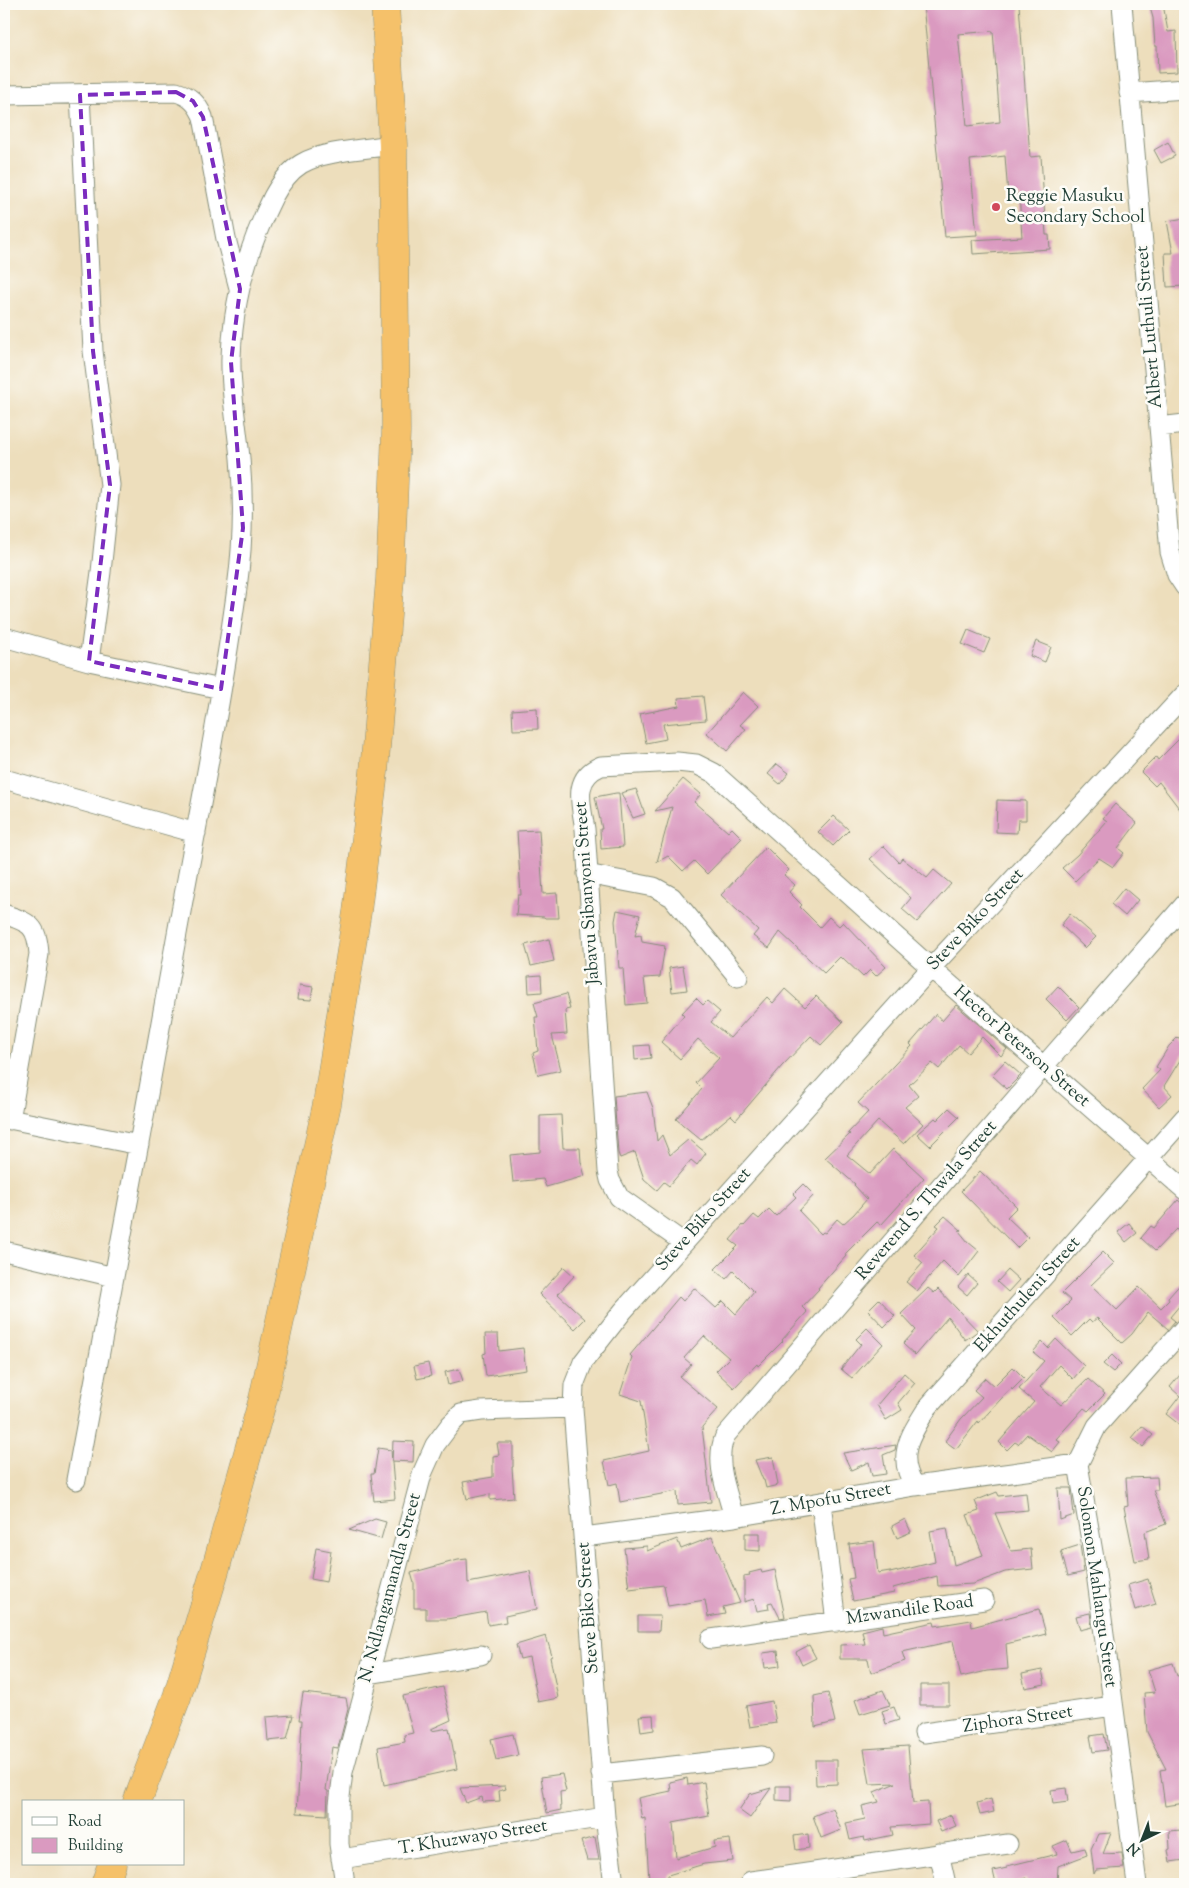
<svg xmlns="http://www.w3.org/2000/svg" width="1189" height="1888" viewBox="0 0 1189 1888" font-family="'Sorts Mill Goudy',serif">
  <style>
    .building { fill: #da9ac0; fill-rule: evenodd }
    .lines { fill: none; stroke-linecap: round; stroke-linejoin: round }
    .street-casing { stroke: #868e78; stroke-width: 21 }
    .highway-casing { stroke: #868e78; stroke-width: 29 }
    .street { stroke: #fff; stroke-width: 19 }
    .highway { stroke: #f5c16b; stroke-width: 28 }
    .marked { fill: none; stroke: #7b2cbf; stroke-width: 4; stroke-dasharray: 10 6; stroke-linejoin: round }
    .poi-dot { fill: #d1495b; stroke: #fdfcf7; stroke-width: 2 }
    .labels { text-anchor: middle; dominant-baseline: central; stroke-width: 5; stroke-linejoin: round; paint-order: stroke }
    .poi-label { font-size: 18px; fill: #1f3d34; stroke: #fdfcf7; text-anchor: start }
    .street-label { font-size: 18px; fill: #1f3d34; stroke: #fdfcf7 }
  </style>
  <rect width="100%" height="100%" fill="#fdfcf7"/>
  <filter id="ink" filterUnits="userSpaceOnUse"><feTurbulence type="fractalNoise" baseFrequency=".02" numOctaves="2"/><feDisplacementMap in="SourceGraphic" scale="10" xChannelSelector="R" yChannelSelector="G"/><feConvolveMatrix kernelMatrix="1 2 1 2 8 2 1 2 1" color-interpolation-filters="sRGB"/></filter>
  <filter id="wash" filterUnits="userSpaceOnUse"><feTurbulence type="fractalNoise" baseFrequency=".0096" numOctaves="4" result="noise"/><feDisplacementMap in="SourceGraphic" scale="20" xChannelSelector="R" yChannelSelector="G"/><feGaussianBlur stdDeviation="1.12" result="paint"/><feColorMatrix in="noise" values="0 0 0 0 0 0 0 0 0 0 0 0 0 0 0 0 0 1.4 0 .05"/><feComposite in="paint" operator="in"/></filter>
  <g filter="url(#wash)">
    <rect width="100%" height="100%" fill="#eddebc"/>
    <g id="blocks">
      <path class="building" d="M923 4H1019L1030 157 1041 156 1046 235H1049L1050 249 973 254 972 240 1022 237 1019 194 1008 195 1005 156 970 160 977 235 945 237ZM993 31 1000 122 967 126 958 34Z
        M1149 4H1163L1168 32 1176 31 1177 72 1158 73 1157 46H1155L1153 18Z
        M1168 142 1175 156 1161 163 1154 150Z
        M1185 218V286L1167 287 1165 253H1173L1167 221Z
        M968 630 990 639 984 653 962 644Z
        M1036 641 1051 647 1045 662 1030 656Z
        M743 692 758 706 740 725 746 729 727 751 707 733Z
        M703 696 706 720 663 724 666 739 646 743 640 714 679 706 678 698Z
        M537 708 538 729 513 730 512 710Z
        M1185 733V816L1159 782 1155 786 1141 772 1156 757 1158 760Z
        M777 764 789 773 780 784 768 774Z
        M683 779 701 794 694 802 728 832 732 828 742 838 707 874 694 861 683 871 668 856 657 862 672 807 655 811Z
        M636 789 645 814 633 818 621 793Z
        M616 793H619L623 847 601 849 600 829H602L595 797Z
        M997 800 1026 801V820H1018L1017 833 996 832Z
        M1115 804 1137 823 1118 848 1124 853 1113 867 1099 858 1075 881 1062 868 1077 855 1107 821 1103 818Z
        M834 816 849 830 833 846 818 832Z
        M539 830 543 894 557 893 559 918H545L544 917 516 915 518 895H521L517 831Z
        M884 846 899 862 902 858 927 878 934 870 951 884 917 922 902 909 911 898 870 859Z
        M766 847 789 870 784 875 795 885 789 892 802 905 800 907 820 927 829 917 839 926 843 922 886 967 876 976 870 970 863 977 843 958 842 959 840 957 824 973 780 932 769 948 753 936 758 930 721 895Z
        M1124 888 1138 900 1125 916 1111 904Z
        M617 910 640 915 635 936 641 935 642 942 665 946 660 977 644 978 647 1003 626 1005 623 968H619L615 921Z
        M1070 914 1096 937 1085 948 1061 925Z
        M549 939 554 961 531 966 525 945Z
        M683 966 687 990 672 992 669 968Z
        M541 975 542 992 529 993 528 976Z
        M300 985 313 987 311 1000 298 999Z
        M1058 986 1079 1007 1067 1020 1046 999Z
        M785 989 805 1007 816 996 843 1022 821 1045 811 1036 782 1066 736 1120 731 1115 701 1140 676 1119 702 1089 696 1083 719 1058 698 1039 680 1059 661 1042 684 1015 682 1013 696 998 703 1005 707 1001 720 1012 711 1022 730 1038 767 997 773 1003Z
        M566 994 570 1009 565 1010 567 1034 552 1035 561 1070 538 1075 533 1053 538 1051 535 1017H538L534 1003Z
        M956 1005 1007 1049 1001 1056 982 1037 968 1053 959 1045 939 1069 932 1063 909 1085 918 1096 905 1107 923 1124 904 1144 878 1121 847 1155 870 1174 893 1149 924 1178 881 1225 877 1222 845 1254 846 1256 818 1288 819 1289 802 1307 807 1312 782 1340 783 1341 758 1366 757 1364 734 1388 716 1371 729 1358 704 1336 684 1358 691 1364 680 1377 718 1409 702 1427 711 1502 678 1505 677 1491 620 1502 617 1483 609 1485 604 1461 649 1451 641 1401 620 1394 632 1357 630 1355 679 1297 683 1301 694 1288 716 1308 723 1301 736 1314 754 1292 733 1271 726 1279 715 1269 738 1246 730 1240 743 1225 744 1226 754 1215 759 1219 769 1209 776 1216 796 1197 793 1194 803 1184 814 1195 799 1211 821 1234 823 1232 825 1233 837 1219 843 1224 854 1214 867 1199 854 1185 855 1184 825 1158 850 1134 848 1133 868 1112 858 1103 912 1046 910 1044 936 1014 942 1021Z
        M1178 1037 1185 1045V1052L1164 1086 1172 1095 1159 1107 1142 1089 1160 1070 1156 1067 1169 1046Z
        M649 1045 651 1058 635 1060 634 1046Z
        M1005 1061 1021 1075 1007 1089 992 1075Z
        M647 1092 653 1108 657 1141 662 1135 670 1155 689 1139 706 1153 697 1165 691 1160 669 1186 664 1182 657 1190 644 1179 635 1152 620 1158 618 1153 614 1096Z
        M949 1108 959 1117 930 1146 917 1134 935 1118 937 1120Z
        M561 1115 563 1148H580L581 1162 585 1176 546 1187 543 1179 513 1182 510 1155 540 1152V1116Z
        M980 1171 1017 1207 1007 1217 1028 1237 1017 1248 961 1191Z
        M1178 1200 1185 1206V1237L1176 1229 1155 1251 1141 1238 1151 1226 1154 1228Z
        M945 1216 961 1230 959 1231 968 1242 979 1251 959 1277 943 1261 917 1291 906 1282 923 1263 914 1255 939 1227 936 1225Z
        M1129 1223 1137 1233 1126 1242 1118 1232Z
        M1103 1252 1114 1263 1091 1285 1117 1310 1139 1287 1161 1308 1169 1300 1168 1298 1185 1279V1299L1170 1317 1175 1321 1168 1329 1148 1312 1132 1334 1122 1343 1097 1318 1092 1322 1089 1319 1072 1336 1054 1318 1071 1301 1062 1293Z
        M564 1267 574 1276 558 1294 585 1319 575 1329 539 1294Z
        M1008 1270 1019 1280 1008 1292 997 1282Z
        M968 1275 977 1283 967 1295 958 1287Z
        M928 1288 934 1293 938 1289 978 1331 965 1340 948 1317 915 1355 903 1344 916 1330 901 1314Z
        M879 1299 895 1316 884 1327 868 1310Z
        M867 1328 883 1344 852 1378 841 1369 861 1344 856 1339Z
        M485 1334H498L499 1351 523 1348 526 1370 486 1376 483 1354 486 1353Z
        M1056 1339 1084 1366 1073 1379 1059 1365 1040 1387 1061 1405 1088 1379 1105 1394 1088 1411 1084 1408 1056 1439 1060 1442 1052 1452 1027 1434 1018 1444 1015 1442 1007 1450 999 1442 1034 1402 1019 1389 1044 1361 1033 1352 1042 1342 1048 1348Z
        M1112 1355 1121 1364 1113 1372 1103 1364Z
        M428 1363 431 1376 417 1379 414 1366Z
        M1013 1367 1024 1378 1012 1390 1011 1388 979 1423 978 1421 956 1449 945 1441 961 1419 982 1397 974 1390 985 1378 994 1386Z
        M459 1369 463 1381 448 1385 445 1372Z
        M1185 1369V1429L1166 1414 1180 1396 1170 1387Z
        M904 1373 915 1383 898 1403 902 1410 886 1420 877 1405Z
        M1142 1426 1153 1435 1143 1447 1132 1438Z
        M393 1441 414 1442 413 1462 392 1461Z
        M497 1443H513V1467H512L514 1498 490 1500V1494L467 1499 463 1482 493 1477V1456L499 1455Z
        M896 1445 895 1450 883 1455 886 1474 872 1476 869 1462 851 1470 843 1453Z
        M378 1448 391 1450 395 1499 374 1501 371 1474H374Z
        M773 1457 778 1485 766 1488 764 1480H763L755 1460Z
        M1157 1477 1158 1490H1153L1166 1524 1145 1532 1149 1559 1135 1561 1124 1507 1128 1506 1126 1478Z
        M1058 1488H1071L1074 1515 1060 1520Z
        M997 1492 999 1496 1026 1493 1028 1510 995 1513 1011 1551 1031 1549 1033 1569 1005 1572 973 1584 938 1586 937 1576 893 1588 894 1593 853 1601 848 1579 854 1578 849 1544 874 1541 878 1573 890 1571V1573L935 1562 930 1531 947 1528 954 1565 983 1555 967 1515 979 1511 975 1501Z
        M375 1519 386 1522 381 1539 349 1530Z
        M905 1519 911 1532 897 1538 892 1526Z
        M745 1533H760V1551L745 1550Z
        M712 1537 740 1603 723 1607 725 1614 708 1617 705 1600 668 1606 664 1585 629 1589 624 1548 647 1546V1551L677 1539 681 1549Z
        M1080 1545 1084 1572 1068 1576 1061 1551Z
        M316 1548 331 1551 326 1582 311 1579Z
        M467 1559 468 1583 530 1571 537 1609 505 1616 506 1622 488 1625 486 1612 447 1619H426V1608H414V1583L411 1573 458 1560Z
        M761 1570 762 1573 775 1570 785 1617 780 1618 772 1602 768 1603 769 1609 757 1611 754 1599 744 1602V1576L750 1575 749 1573Z
        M1148 1579 1156 1604 1135 1610 1128 1585Z
        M1039 1609 1046 1634 1006 1644 1008 1669 987 1671 961 1677 953 1641 902 1652 905 1661 871 1673 868 1659H840V1645L865 1644 862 1631 882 1626 883 1633 934 1622 935 1626 971 1620 972 1627Z
        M1090 1613 1092 1627 1080 1630 1076 1616Z
        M638 1616H660L659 1631H638Z
        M546 1636 552 1656 550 1657 558 1698 538 1702 529 1657 520 1659 516 1645Z
        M809 1645 816 1658 802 1665 796 1652Z
        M778 1651 780 1666 765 1668 763 1653Z
        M1173 1663 1177 1676 1185 1674V1803L1165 1806 1160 1770 1166 1769 1147 1732 1144 1693 1155 1692 1148 1670Z
        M1042 1670 1045 1684 1025 1688 1022 1674Z
        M920 1685H949V1705H920Z
        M443 1687 451 1720 431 1729V1731L449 1728 457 1769 384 1785 378 1747 405 1742 404 1735 413 1733 403 1696Z
        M883 1690 890 1705 860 1714 855 1700Z
        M303 1693 346 1698 348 1709 338 1748 332 1747 326 1790 328 1791 327 1815 297 1813 302 1720H299Z
        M828 1693 835 1722 815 1727 814 1696Z
        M772 1701 776 1723 750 1727 746 1706Z
        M894 1707 899 1720 886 1724 882 1711Z
        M293 1715 287 1739 268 1741 266 1717Z
        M653 1715 654 1730 641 1732 639 1716Z
        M513 1734 518 1755 496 1760 491 1739Z
        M1104 1734 1107 1750 1093 1752 1090 1736Z
        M908 1746 913 1803 928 1802 929 1824 891 1827 893 1835 865 1841 864 1837 850 1840 846 1823 865 1819 862 1806 879 1802 874 1792 896 1783 870 1784 864 1749Z
        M815 1760H837V1784L816 1785Z
        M562 1774 566 1791 560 1792 561 1810 547 1813 541 1777Z
        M687 1778 688 1785 704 1782 709 1816 673 1823 676 1858 715 1847 714 1841 730 1839 733 1861 704 1864 668 1875V1879L649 1880 645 1818 642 1819 638 1798 671 1791 670 1782Z
        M505 1786 506 1789 499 1791 500 1801 483 1802 482 1797 466 1803 460 1788Z
        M776 1786H791V1801L776 1800Z
        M771 1788 750 1818 739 1810 750 1794Z
        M1066 1788 1068 1802 1053 1804 1051 1790Z
        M991 1799 994 1812 980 1815 977 1803Z
        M833 1808 841 1830 821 1838 813 1816Z
        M951 1815 956 1826 941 1832 936 1821Z
        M1181 1830 1185 1860 1170 1862 1168 1850 1170 1849 1169 1831Z
        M1111 1833 1103 1854 1122 1853 1124 1868 1096 1870 1094 1874 1091 1849 1098 1834Z
        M808 1834 809 1848 796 1850 794 1836Z
        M595 1837 599 1860H587L581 1841Z
        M1067 1840 1072 1851 1085 1848 1087 1855 1058 1866 1057 1884H1042V1880L1027 1884 1026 1878 1013 1883 1012 1881 996 1884 993 1871 1007 1868V1866L1057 1854 1053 1846Z"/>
    </g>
  </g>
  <g filter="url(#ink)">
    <use href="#blocks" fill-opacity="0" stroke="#868e78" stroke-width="1"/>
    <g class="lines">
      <defs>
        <path id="street" d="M1122 4 1170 552 1177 575 1185 587
          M1129 93 1185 89
          M4 95 176 92C190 96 197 103 203 117L226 239 239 288
          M80 95 93 351 110 485 101 572 89 661
          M1159 427 1185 424
          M4 637 89 661 221 689
          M4 779 196 833
          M587 874 654 887 672 897 738 977
          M4 914C30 923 37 925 39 954L10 1120
          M4 1118 139 1145
          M684 1243 619 1197 610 1180 608 1171 585 829C581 804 572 778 601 766L677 762 696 764 714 773 931 968 1185 1190
          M4 1251 114 1277
          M76 1480C111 1292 147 1105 180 917 200 808 222 698 237 588 243 545 244 501 240 458 237 425 230 390 231 357 233 301 248 247 273 197 280 184 288 172 301 164 322 151 367 149 393 145
          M915 1486C895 1456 911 1434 928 1407L1185 1117
          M821 1503 836 1622
          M734 1517C727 1491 714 1462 725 1436L1043 1067 1185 904
          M584 1537 734 1517 915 1486 1078 1464
          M711 1639 984 1600
          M369 1674 481 1655
          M924 1733 1113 1706
          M601 1774 762 1756
          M939 1853 946 1884
          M341 1859 605 1817
          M751 1881 1008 1844
          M345 1884 339 1844V1805L343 1772 422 1474 435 1445 450 1425 461 1414 481 1411 573 1408
          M614 1884 605 1817 573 1408 574 1385 583 1362 623 1311 931 968 1185 694
          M1137 1884 1094 1558 1078 1464 1097 1426 1185 1327"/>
        <path id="highway" d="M137 1802 177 1697 216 1567 263 1399 327 1104 357 912 374 772 390 579 396 432 393 145 385 4
          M105 1884 112 1864"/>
      </defs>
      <use href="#street" class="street-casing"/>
      <use href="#highway" class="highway-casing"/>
      <use href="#street" class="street"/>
      <use href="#highway" class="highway"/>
    </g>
  </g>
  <path class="marked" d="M176 92 193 101 203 117 240 289 231 362 243 528 221 689 89 661 110 485 93 351 80 95Z"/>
  <circle class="poi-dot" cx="996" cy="207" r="5"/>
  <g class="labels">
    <g class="poi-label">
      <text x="1006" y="197">Reggie Masuku<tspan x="1006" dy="21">Secondary School</tspan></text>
    </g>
    <g class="street-label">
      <text transform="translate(1150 327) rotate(-95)">Albert Luthuli Street</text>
      <text transform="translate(588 893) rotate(-94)">Jabavu Sibanyoni Street</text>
      <text transform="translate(976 920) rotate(-47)">Steve Biko Street</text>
      <text transform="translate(1021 1047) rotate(41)">Hector Peterson Street</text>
      <text transform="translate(927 1201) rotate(-49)">Reverend S. Thwala Street</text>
      <text transform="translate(704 1220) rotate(-48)">Steve Biko Street</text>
      <text transform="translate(1028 1295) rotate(-48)">Ekhuthuleni Street</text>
      <text transform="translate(831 1500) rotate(-10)">Z. Mpofu Street</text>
      <text transform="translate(1096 1587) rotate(82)">Solomon Mahlangu Street</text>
      <text transform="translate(391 1588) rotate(-75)">N. Ndlangamandla Street</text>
      <text transform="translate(589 1608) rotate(-94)">Steve Biko Street</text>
      <text transform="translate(910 1611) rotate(-8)">Mzwandile Road</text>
      <text transform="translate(1018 1720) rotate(-8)">Ziphora Street</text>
      <text transform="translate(473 1838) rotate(-9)">T. Khuzwayo Street</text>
    </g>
  </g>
  <rect width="1189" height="1888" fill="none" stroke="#fdfcf7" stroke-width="20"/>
  <rect x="22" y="1800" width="162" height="65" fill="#fdfcf7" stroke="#a4b0a9"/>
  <rect x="32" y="1817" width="25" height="8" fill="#ffffff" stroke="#a4b0a9"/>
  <text x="68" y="1826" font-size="15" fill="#1f3d34">Road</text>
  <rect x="32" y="1838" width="25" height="15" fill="#da9ac0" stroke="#a4b0a9"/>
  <text x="68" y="1850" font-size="15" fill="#1f3d34">Building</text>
  <g transform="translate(1142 1840) rotate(223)" stroke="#fdfcf7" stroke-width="4" paint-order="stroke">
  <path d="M0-4L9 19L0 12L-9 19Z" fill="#1f3d34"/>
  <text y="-8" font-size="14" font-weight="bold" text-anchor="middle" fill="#1f3d34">N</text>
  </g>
</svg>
